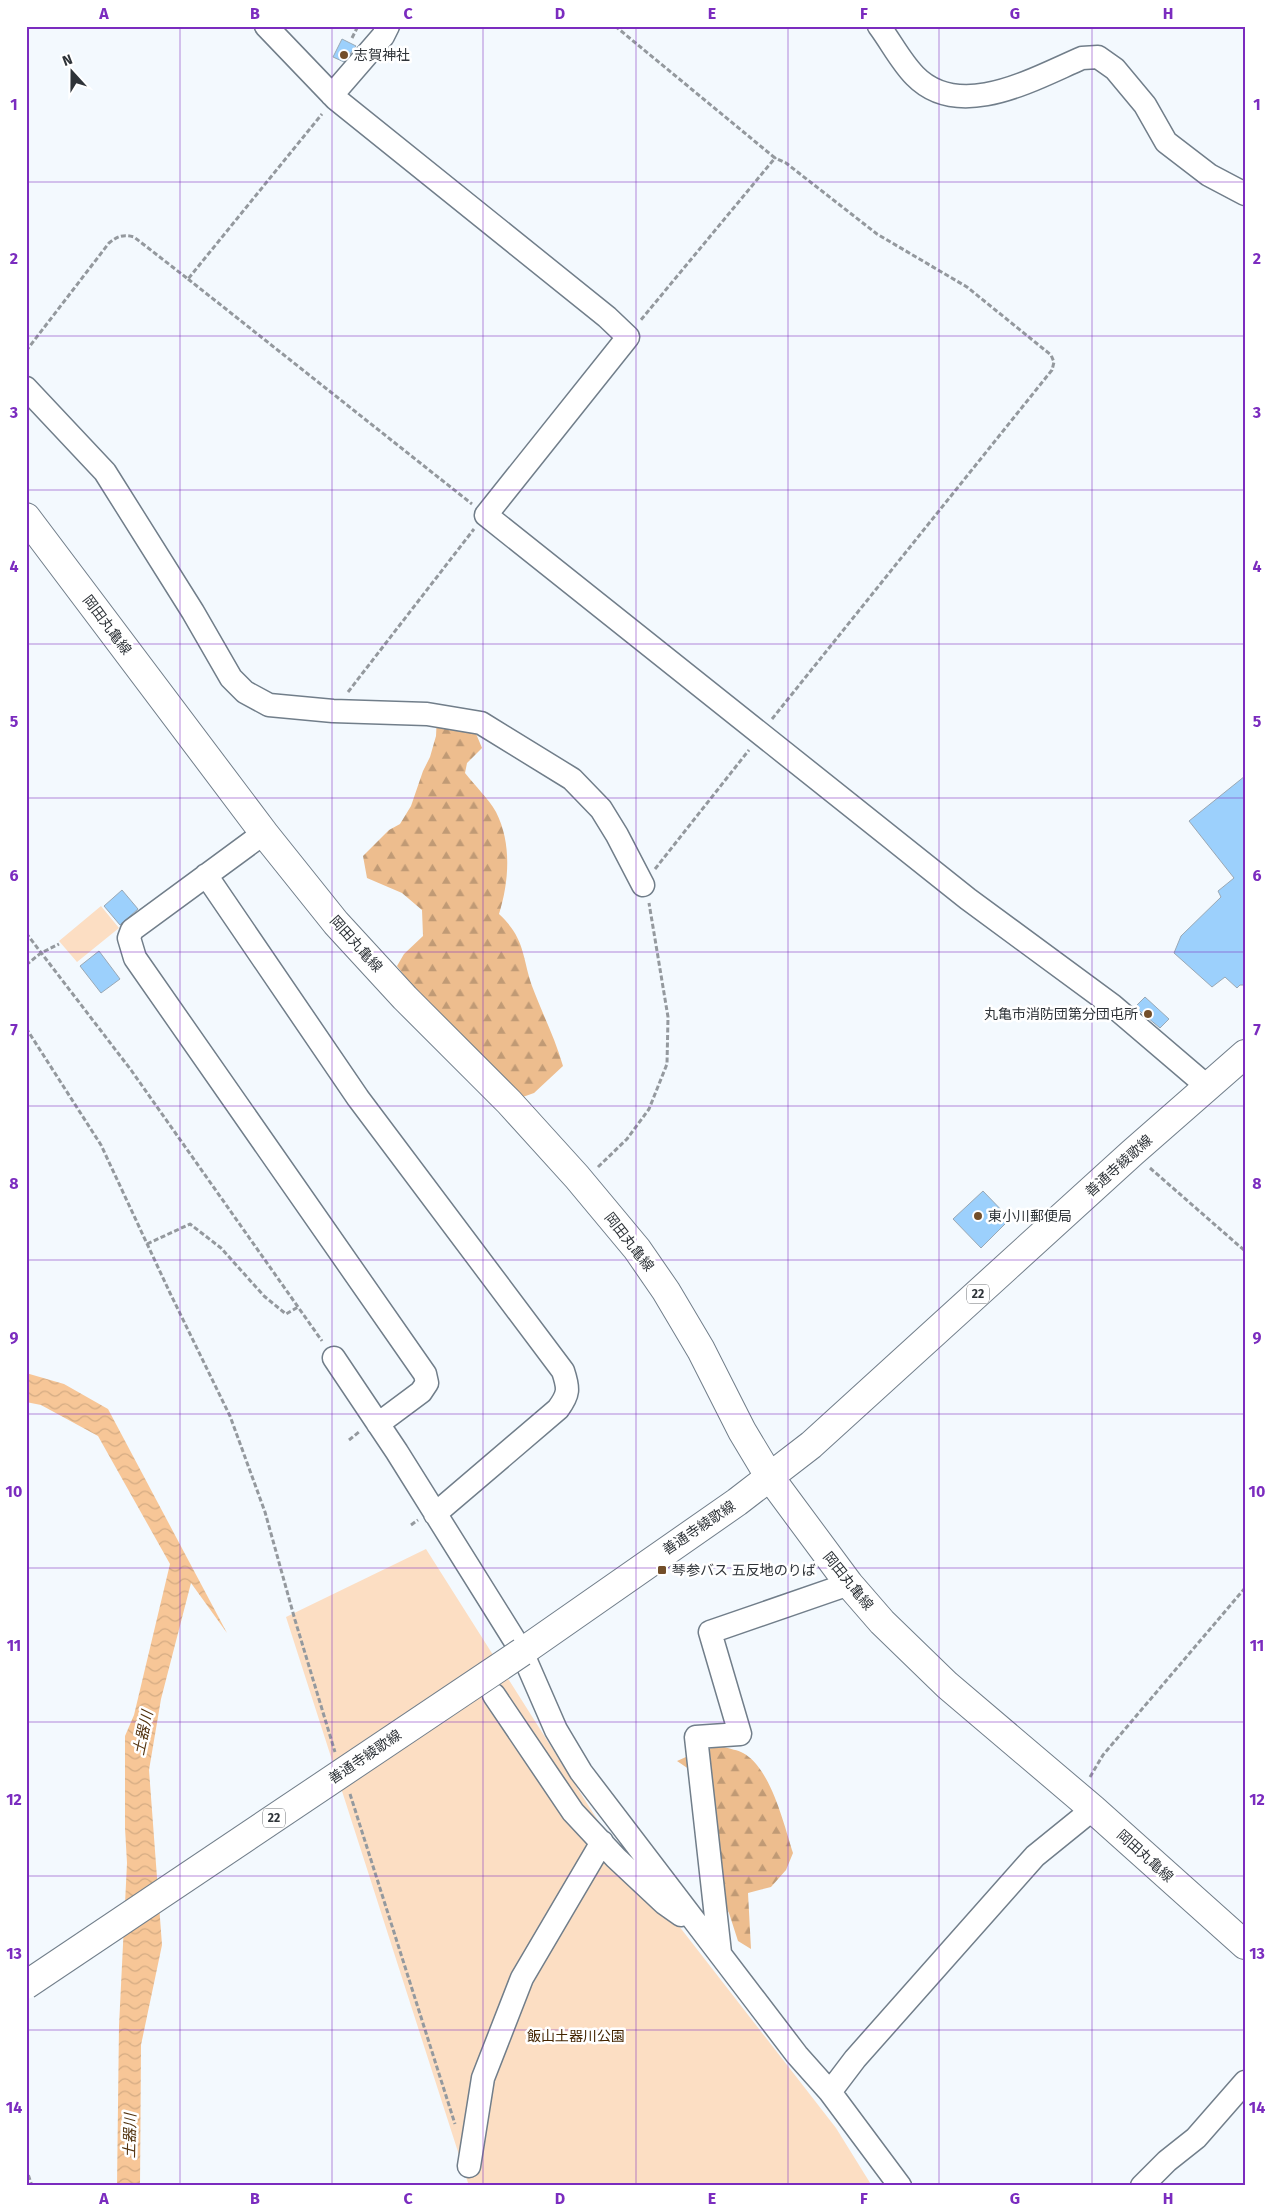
<svg xmlns="http://www.w3.org/2000/svg" width="1271" height="2212" viewBox="0 0 1271 2212" font-family="'Fira Sans','Noto Sans JP',sans-serif">
  <style>
    .forest { fill: url(#forest-firs) }
    .green { fill: #fcdec3 }
    .water { fill: url(#water-waves) }
    .building { fill: #9cd0fc; stroke: #9aa8b4 }
    .lines { fill: none; stroke-linecap: round; stroke-linejoin: round }
    .minor-casing { stroke: #717e8a; stroke-width: 25 }
    .major-casing { stroke: #717e8a; stroke-width: 30 }
    .path { stroke: #94999e; stroke-width: 3; stroke-dasharray: 5 2.5; stroke-linecap: butt }
    .minor { stroke: #fff; stroke-width: 22 }
    .major { stroke: #fff; stroke-width: 28 }
    .major-bridge-casing { stroke: #717e8a; stroke-width: 30; stroke-linecap: butt }
    .major-bridge { stroke: #fff; stroke-width: 28 }
    .grid { fill: none; stroke: #7b2cbf; stroke-width: 1; stroke-opacity: 0.55 }
    .poi-dot { fill: #734e29; stroke: #fff; stroke-width: 2 }
    .labels { text-anchor: middle; dominant-baseline: central; stroke-width: 5; stroke-linejoin: round; paint-order: stroke }
    .shield { fill: #fff; stroke: #6d7074; stroke-width: 1 }
    .shield-label { font-size: 12px; font-weight: bold; fill: #2e3338 }
    .poi-label { font-size: 14px; fill: #2e3338; stroke: #fff; text-anchor: start }
    .street-label { font-size: 14px; fill: #2e3338; stroke: #fff }
    .park-label { font-size: 14px; fill: #432400; stroke: #fff }
    .water-label { font-size: 15px; font-style: italic; fill: #543410; stroke: #fff }
    .neatline { fill: none; stroke: #7b2cbf; stroke-width: 2 }
    .grid-label { font-size: 16px; text-anchor: middle; font-weight: bold; fill: #7b2cbf }
  </style>
  <defs>
    <pattern id="forest-firs" width="22" height="20" patternUnits="userSpaceOnUse" patternTransform="scale(1.25)"><rect width="22" height="20" fill="#edbd8e"/><path d="M5 1l3.5 6h-7zM16 11l3.5 6h-7z" fill="#c09a75"/></pattern>
    <pattern id="water-waves" width="16" height="10" patternUnits="userSpaceOnUse" patternTransform="scale(1.25)"><rect width="16" height="10" fill="#f7c697"/><path d="M0 5q4-4 8 0t8 0" fill="none" stroke="#d4ab83"/></pattern>
  </defs>
  <rect width="100%" height="100%" fill="#f3f9fe"/>
  <path class="forest" d="M437 716 472 724 482 748 467 763 465 773C475 786 488 798 496 812 512 843 509 882 499 914 525 938 522 956 532 986 542 1013 555 1038 563 1066L534 1093 517 1099 419 995 397 966 404 954 423 936 422 910 402 893 367 878 363 856 389 830 400 824 411 806 423 771 430 757 436 736Z
    M724 1747C730 1749 738 1750 743 1753 771 1768 784 1825 793 1853L786 1870 771 1887 748 1893 751 1949 738 1941 729 1913 720 1897 702 1778 677 1761 704 1749Z"/>
  <path class="green" d="M101 906 119 928 77 962 59 941Z
    M426 1549 602 1827 836 2128 872 2186H469L286 1617Z"/>
  <path class="water" d="M26 1373 64 1384 108 1409 227 1633 191 1583 161 1699 149 1770 162 1945 141 2045 140 2186H117L119 2026 127 1863 125 1828V1736L134 1715 170 1564 98 1436 41 1405 26 1402Z"/>
  <path class="building" d="M342 39 356 46 344 62 333 57Z
    M1245 776V985H1240L1237 988 1225 977 1212 987 1174 953 1181 936 1221 897 1218 891 1234 878 1189 821Z
    M122 890 138 909 120 925 104 906Z
    M99 951 120 979 101 993 80 966Z
    M1145 997 1169 1019 1160 1028 1135 1007Z
    M983 1191 1010 1219 981 1248 953 1219Z"/>
  <g class="lines">
    <defs>
      <path id="minor" d="M266 26 336 99 607 317 628 337 486 515 968 899 1112 1005 1208 1087
        M879 26C891 42 901 62 915 76 960 122 1035 78 1082 58L1098 57 1115 69 1145 105 1166 142 1209 175 1245 194
        M332 95 383 36 388 26
        M26 388 105 472 193 612 231 678 245 692 269 705 333 711 427 714 481 723 572 779 601 809 617 835 643 885
        M264 833 132 930 129 938 135 958 425 1374 427 1383 421 1392 378 1424
        M206 875 358 1098 563 1371C569 1389 569 1394 558 1409L435 1514
        M334 1358 397 1452 522 1652 556 1730 581 1772 797 2055 830 2092
        M494 1695 573 1812 616 1858 664 1903 681 1915
        M720 1953 696 1737 740 1734 710 1632 849 1584
        M469 2166 483 2078 522 1978 602 1842
        M900 2186 830 2092 855 2059 1035 1856 1093 1809
        M1142 2186 1167 2161 1196 2138 1245 2082"/>
      <path id="major" d="M26 517 264 833 336 923 405 998 509 1102 577 1177 637 1249 666 1291 701 1350 742 1431 769 1476 849 1584 882 1622 947 1685 1093 1809 1245 1945
        M522 1652 737 1502 811 1445 1132 1153 1245 1054"/>
    </defs>
    <use href="#minor" class="minor-casing"/>
    <use href="#major" class="major-casing"/>
    <path class="path" d="M615 26 775 158 640 321
      M352 38 358 26
      M188 279 472 504
      M26 351 109 243C118 236 123 234 134 237L188 279 322 114
      M348 692 474 529
      M772 719 1052 370 1054 362 1051 355 967 287 877 234 786 163 775 158
      M655 869 749 750
      M26 933 131 1070 322 1341
      M26 965 41 953 59 944
      M26 1028 101 1145 170 1293 230 1416 265 1512 295 1620 335 1752
      M598 1167 627 1139 649 1109 667 1064 668 1017 649 903
      M1150 1168 1245 1251
      M147 1244 190 1224 221 1248 264 1296 286 1314 298 1307
      M349 1440 359 1432
      M411 1525 418 1520
      M1090 1777 1103 1755 1245 1588
      M350 1794 455 2124
      M26 2168 32 2186"/>
    <use href="#minor" class="minor"/>
    <use href="#major" class="major"/>
    <defs>
      <path id="major-bridge" d="M26 1985 522 1652"/>
    </defs>
    <use href="#major-bridge" class="major-bridge-casing"/>
    <use href="#major-bridge" class="major-bridge"/>
  </g>
  <path class="grid" d="M180 26V2186M332 26V2186M483 26V2186M636 26V2186M788 26V2186M939 26V2186M1092 26V2186M26 182H1245M26 336H1245M26 490H1245M26 644H1245M26 798H1245M26 952H1245M26 1106H1245M26 1260H1245M26 1414H1245M26 1568H1245M26 1722H1245M26 1876H1245M26 2030H1245"/>
  <g class="poi-dot">
    <circle cx="344" cy="55" r="5"/>
    <circle cx="1148" cy="1014" r="5"/>
    <circle cx="978" cy="1216" r="5"/>
    <rect x="657" y="1565" width="10" height="10" rx="2.5"/>
  </g>
  <g class="labels">
    <g class="shield">
      <rect x="967" y="1284.5" width="22" height="19" rx="4"/>
      <rect x="263" y="1808.5" width="22" height="19" rx="4"/>
    </g>
    <g class="shield-label">
      <text x="978" y="1294">22</text>
      <text x="274" y="1818">22</text>
    </g>
    <g class="poi-label">
      <text x="354" y="55">志賀神社</text>
      <text x="1138" y="1014" text-anchor="end">丸亀市消防団第分団屯所</text>
      <text x="988" y="1216">東小川郵便局</text>
      <text x="672" y="1570">琴参バス 五反地のりば</text>
    </g>
    <g class="street-label">
      <text transform="translate(107 625) rotate(53)">岡田丸亀線</text>
      <text transform="translate(356 944) rotate(48)">岡田丸亀線</text>
      <text transform="translate(1119 1166) rotate(-42)">善通寺綾歌線</text>
      <text transform="translate(629 1242) rotate(52)">岡田丸亀線</text>
      <text transform="translate(699 1528) rotate(-34)">善通寺綾歌線</text>
      <text transform="translate(848 1581) rotate(51)">岡田丸亀線</text>
      <text transform="translate(365 1757) rotate(-34)">善通寺綾歌線</text>
      <text transform="translate(1145 1856) rotate(42)">岡田丸亀線</text>
    </g>
    <g class="park-label">
      <text x="576" y="2036">飯山土器川公園</text>
    </g>
    <g class="water-label">
      <text transform="translate(143 1733) rotate(-78)">土器川</text>
      <text transform="translate(130 2136) rotate(-89)">土器川</text>
    </g>
  </g>
  <rect width="1271" height="2212" fill="none" stroke="#ffffff" stroke-width="55"/>
  <g transform="translate(72 72) rotate(339)" stroke="#ffffff" stroke-width="4" paint-order="stroke">
  <path d="M0-4L9 19L0 12L-9 19Z" fill="#2e3338"/>
  <text y="-8" font-size="14" font-weight="bold" text-anchor="middle" fill="#2e3338">N</text>
  </g>
  <rect x="28" y="28" width="1216" height="2156" class="neatline"/>
  <g class="grid-label">
    <text x="104" y="19">A</text>
    <text x="255" y="19">B</text>
    <text x="408" y="19">C</text>
    <text x="560" y="19">D</text>
    <text x="712" y="19">E</text>
    <text x="864" y="19">F</text>
    <text x="1015" y="19">G</text>
    <text x="1168" y="19">H</text>
    <text x="14" y="110">1</text>
    <text x="1257" y="110">1</text>
    <text x="14" y="264">2</text>
    <text x="1257" y="264">2</text>
    <text x="14" y="418">3</text>
    <text x="1257" y="418">3</text>
    <text x="14" y="572">4</text>
    <text x="1257" y="572">4</text>
    <text x="14" y="727">5</text>
    <text x="1257" y="727">5</text>
    <text x="14" y="881">6</text>
    <text x="1257" y="881">6</text>
    <text x="14" y="1035">7</text>
    <text x="1257" y="1035">7</text>
    <text x="14" y="1189">8</text>
    <text x="1257" y="1189">8</text>
    <text x="14" y="1343">9</text>
    <text x="1257" y="1343">9</text>
    <text x="14" y="1497">10</text>
    <text x="1257" y="1497">10</text>
    <text x="14" y="1651">11</text>
    <text x="1257" y="1651">11</text>
    <text x="14" y="1805">12</text>
    <text x="1257" y="1805">12</text>
    <text x="14" y="1959">13</text>
    <text x="1257" y="1959">13</text>
    <text x="14" y="2113">14</text>
    <text x="1257" y="2113">14</text>
    <text x="104" y="2204">A</text>
    <text x="255" y="2204">B</text>
    <text x="408" y="2204">C</text>
    <text x="560" y="2204">D</text>
    <text x="712" y="2204">E</text>
    <text x="864" y="2204">F</text>
    <text x="1015" y="2204">G</text>
    <text x="1168" y="2204">H</text>
  </g>
</svg>
